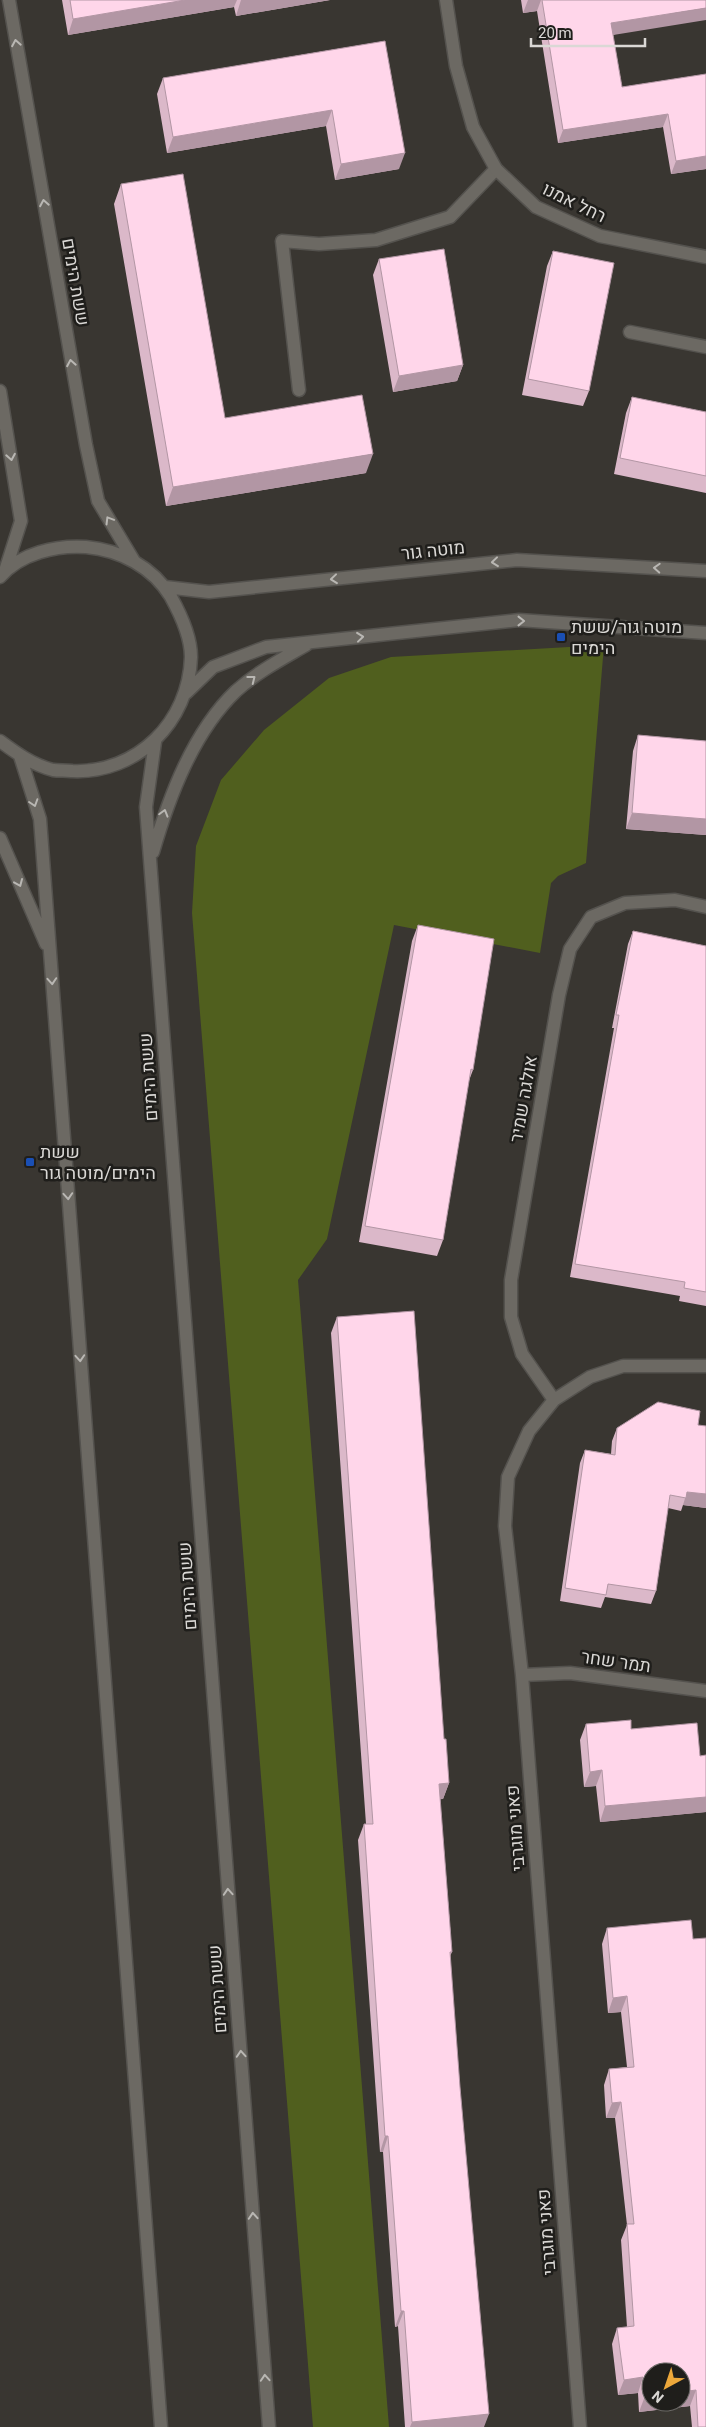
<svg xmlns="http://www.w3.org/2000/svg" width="706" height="2427" viewBox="0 0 706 2427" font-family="Georgia,Heebo,serif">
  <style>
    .green { fill: #505f1e }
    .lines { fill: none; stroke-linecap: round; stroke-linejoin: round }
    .lane-casing { stroke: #54524e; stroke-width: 15 }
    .street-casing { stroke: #54524e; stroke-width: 15 }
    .secondary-casing { stroke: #54524e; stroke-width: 15 }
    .lane { stroke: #6c6963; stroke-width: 12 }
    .street { stroke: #6c6963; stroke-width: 12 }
    .secondary { stroke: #6c6963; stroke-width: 12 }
    .wall { fill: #dbb8c9 }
    .shaded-wall { fill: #b296a4 }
    .building { fill: #ffd6ea; stroke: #b296a4 }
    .oneway { stroke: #b9b7b3 }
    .transit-dot { fill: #1a4fb4; stroke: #1f1e1b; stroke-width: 2 }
    .labels { text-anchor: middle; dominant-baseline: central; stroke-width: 5; stroke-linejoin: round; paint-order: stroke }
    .street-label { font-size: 18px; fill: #dad8d5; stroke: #1f1e1b }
    .poi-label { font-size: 18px; fill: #dad8d5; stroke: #1f1e1b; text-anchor: start }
  </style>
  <rect width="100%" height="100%" fill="#393631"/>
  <path class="green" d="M604 645 586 863 558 876 551 883 540 953 394 925 327 1239 298 1280 389 2427H313L192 913 196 846 221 780 264 730 329 678 391 657Z"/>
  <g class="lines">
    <defs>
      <path id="lane" d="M630 332 706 347
        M299 390 282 241 319 244 376 240 450 217 496 169"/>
      <path id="street" d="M446 0 456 66 473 127 496 169 536 207 600 236 706 257
        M554 1400 522 1354 511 1317V1280L559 995 570 949 591 917 625 903 675 900 706 907
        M522 1675 570 1673 706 1691
        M580 2427 522 1675 505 1526 508 1477 529 1431 554 1400 590 1377 623 1366H706"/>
      <path id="secondary" d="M9 0 86 445 98 501 134 561
        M0 391 21 521 5 571
        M0 577C20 553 57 545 86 547 120 550 153 567 171 597 181 615 191 636 191 657 189 722 137 774 72 771 66 770 59 771 53 770 33 765 16 753 0 741
        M165 587 209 592 517 560 706 571
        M186 693 213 667 266 647 519 620 706 633
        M155 742 146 807 269 2427
        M20 756 40 819 161 2427
        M0 838 46 944
        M153 852C169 797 193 732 236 691 257 672 282 659 306 645"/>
    </defs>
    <use href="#lane" class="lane-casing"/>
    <use href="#street" class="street-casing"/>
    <use href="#secondary" class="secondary-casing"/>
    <use href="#lane" class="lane"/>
    <use href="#street" class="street"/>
    <use href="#secondary" class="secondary"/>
  </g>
  <path class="wall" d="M62 0H330L236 16 234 7 68 35Z
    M521 0H706L613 35 622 87 706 74V169L671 174 663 127 558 143 537 11 523 13Z
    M385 41 399 169 335 180 326 126 167 153 157 94 163 78Z
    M121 184 225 418 366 473 166 506 114 204Z
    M553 251 589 391 583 406 522 395 547 266Z
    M379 259 463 365 457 381 393 392 373 275Z
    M632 397 706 412V493L614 474 626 413Z
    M638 735 706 741V835L626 829 633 751Z
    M418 925 473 1070 468 1083 443 1240 437 1256 359 1242 412 941Z
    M633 931 706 946V1306L679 1301 680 1296 570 1277 614 1028H612L628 944Z
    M337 1317 444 1739 449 1783 443 1799H440L452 1952 450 1956 484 2427H405L398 2326 395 2327 383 2152H380L358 1840 364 1824H366L331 1333Z
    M698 1425 706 1508 683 1505 681 1511 668 1508 656 1591 651 1604 605 1597 601 1608 560 1601 580 1463 585 1450 611 1454 612 1441 617 1428Z
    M586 1724 631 1729 700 1756 706 1755V1812L600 1822 596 1786 584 1787 580 1740Z
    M607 1928 693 1939 706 2427H692L690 2406 639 2412 638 2393 618 2395 612 2344 617 2328 627 2327 621 2240 627 2225 615 2118H606L604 2085 609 2069 627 2067 621 2012 608 2013 602 1944Z"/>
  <path class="shaded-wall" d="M185 0H237L234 7 68 35 73 19Z
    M241 0H330L236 16Z
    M528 0H541L537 11 523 13Z
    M706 8V20L607 36 611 23Z
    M332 110 326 126 167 153 173 137Z
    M668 114 663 127 558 143 563 130Z
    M405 153 399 169 335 180 341 164Z
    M706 156V169L671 174 676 161Z
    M463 365 457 381 393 392 399 376Z
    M373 454 366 473 166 506 173 487Z
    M632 813 706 819V835L626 829Z
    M687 1492 706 1494V1508L683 1505Z
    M602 1770 596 1786 584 1787 590 1772Z
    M449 1783 443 1799 433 1800 439 1784Z
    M706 1797V1812L600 1822 605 1806Z
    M627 1996 621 2012 608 2013 613 1998Z
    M621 2102 615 2118H606L612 2103Z
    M385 2136H388L383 2152H380Z
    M401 2311H404L398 2326 395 2327Z
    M643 2377 638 2393 618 2395 624 2380Z
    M696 2390 690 2406 639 2412 645 2396 651 2395V2402H681V2392Z
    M489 2414 484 2427H410L412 2422Z"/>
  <path class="building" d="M70 0H185L73 19Z
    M542 0H706V8L611 23 622 87 706 74V156L676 161 668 114 563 130Z
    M385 41 405 153 341 164 332 110 173 137 163 78Z
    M183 174 225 418 362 395 373 454 173 487 121 184Z
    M444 249 463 365 399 376 379 259Z
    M553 251 614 263 589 391 528 379Z
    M632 397 706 412V476L620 458Z
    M638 735 706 741V819L632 813Z
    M418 925 494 939 473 1070 471 1069 443 1240 365 1226Z
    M633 931 706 946V1292L684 1288 685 1282 575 1264 619 1015H616Z
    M414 1311 444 1739H446L449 1783 439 1784 452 1952H450L460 2087 489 2414 412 2422 404 2311H401L388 2136H385L364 1824H373L337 1317Z
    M658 1402 700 1411 698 1425 706 1426V1494L687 1492 686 1498 670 1495 656 1591 608 1584 606 1595 565 1588 585 1450 615 1455 617 1428Z
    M631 1720V1729L697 1723 700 1756 706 1755V1797L605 1806 602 1770 590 1772 586 1724Z
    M691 1920 693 1939 706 1938V2427H698L696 2390 681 2392V2372H651V2395L645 2396 643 2377 624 2380 617 2328 634 2326 627 2224H634L621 2102 612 2103 609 2069 634 2067 627 1996 613 1998 607 1928Z"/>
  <defs><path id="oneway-chevron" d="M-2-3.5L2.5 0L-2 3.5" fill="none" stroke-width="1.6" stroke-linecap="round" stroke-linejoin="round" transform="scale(1.25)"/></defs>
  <g class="oneway">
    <use href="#oneway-chevron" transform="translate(16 43) rotate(-100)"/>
    <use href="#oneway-chevron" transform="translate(44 203) rotate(-100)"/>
    <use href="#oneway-chevron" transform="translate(71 363) rotate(-100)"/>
    <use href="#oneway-chevron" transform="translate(11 457) rotate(80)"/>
    <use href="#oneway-chevron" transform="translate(109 520) rotate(-121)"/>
    <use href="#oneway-chevron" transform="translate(495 562) rotate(174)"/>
    <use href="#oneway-chevron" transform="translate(657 568) rotate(-177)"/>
    <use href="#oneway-chevron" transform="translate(334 579) rotate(174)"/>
    <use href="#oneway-chevron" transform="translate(521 621)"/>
    <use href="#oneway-chevron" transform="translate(360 637) rotate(-6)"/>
    <use href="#oneway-chevron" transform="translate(252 679) rotate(-38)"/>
    <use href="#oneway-chevron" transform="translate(34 803) rotate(72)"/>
    <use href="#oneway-chevron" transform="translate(164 813) rotate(-74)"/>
    <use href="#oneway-chevron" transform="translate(19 883) rotate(67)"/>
    <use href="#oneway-chevron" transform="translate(52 981) rotate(86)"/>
    <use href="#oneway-chevron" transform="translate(68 1196) rotate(86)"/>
    <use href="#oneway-chevron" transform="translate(80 1358) rotate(86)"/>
    <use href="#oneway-chevron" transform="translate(228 1892) rotate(-94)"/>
    <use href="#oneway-chevron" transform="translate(241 2054) rotate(-94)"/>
    <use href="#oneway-chevron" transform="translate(253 2216) rotate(-94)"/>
    <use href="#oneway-chevron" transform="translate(265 2378) rotate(-94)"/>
  </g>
  <g class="transit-dot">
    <rect x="556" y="632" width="10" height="10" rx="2.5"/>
    <rect x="25" y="1157" width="10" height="10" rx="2.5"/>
  </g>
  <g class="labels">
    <g class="street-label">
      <text transform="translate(574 203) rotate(26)">רחל אמנו</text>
      <text transform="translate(75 282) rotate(80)">ששת הימים</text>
      <text transform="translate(433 551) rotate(-6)">מוטה גור</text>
      <text transform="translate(149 1077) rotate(-94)">ששת הימים</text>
      <text transform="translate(524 1099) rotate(-80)">אולגה שמיר</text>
      <text transform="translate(188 1586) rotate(-94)">ששת הימים</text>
      <text transform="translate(616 1662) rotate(8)">תמר שחר</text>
      <text transform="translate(516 1828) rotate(-94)">פאני מוגרבי</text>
      <text transform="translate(218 1989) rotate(-94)">ששת הימים</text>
      <text transform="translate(547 2232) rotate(-94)">פאני מוגרבי</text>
    </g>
    <g class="poi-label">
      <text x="571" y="627">מוטה גור/ששת<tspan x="571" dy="21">הימים</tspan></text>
      <text x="40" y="1152">ששת<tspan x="40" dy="21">הימים/מוטה גור</tspan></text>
    </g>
  </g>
  <g transform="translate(666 2387) rotate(220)"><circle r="24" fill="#1f1e1b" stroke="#6a6865"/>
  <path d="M0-4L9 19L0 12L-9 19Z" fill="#eda83b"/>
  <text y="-8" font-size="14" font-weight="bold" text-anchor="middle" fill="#dad8d5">N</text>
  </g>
  <path d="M531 38v8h114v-8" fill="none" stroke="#dad8d5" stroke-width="2.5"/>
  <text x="538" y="38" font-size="15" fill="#dad8d5" stroke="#1f1e1b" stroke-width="4" paint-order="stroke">20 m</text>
</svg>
